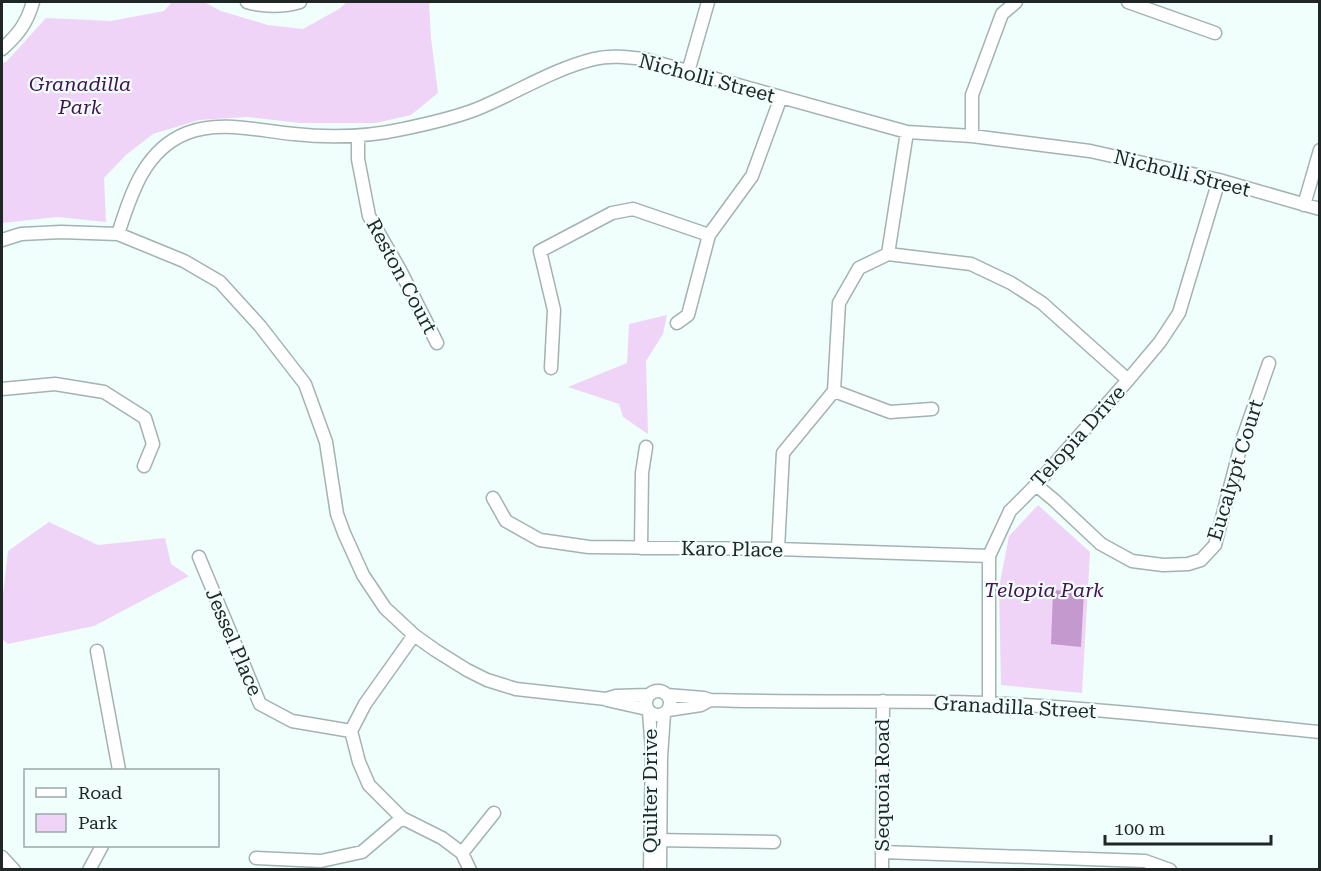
<svg xmlns="http://www.w3.org/2000/svg" width="1321" height="871" viewBox="0 0 1321 871" font-family="'Roboto Serif',serif">
  <style>
    .green { fill: #f0d4f7 }
    .water { fill: #c49ace }
    .lines { fill: none; stroke-linecap: round; stroke-linejoin: round }
    .minor-casing { stroke: #a2b3b1; stroke-width: 15 }
    .minor { stroke: #fff; stroke-width: 12 }
    .labels { text-anchor: middle; dominant-baseline: central; stroke-width: 4.5; stroke-linejoin: round; paint-order: stroke }
    .street-label { font-size: 20px; fill: #1f2625; stroke: #f0fefc }
    .park-label { font-size: 20px; font-style: italic; fill: #451151; stroke: #f0fefc }
  </style>
  <rect width="100%" height="100%" fill="#f0fefc"/>
  <path class="green" d="M172 2H204L221 11 268 25 303 29 339 9 347 2H429L431 38 438 93 411 115 376 123H300L248 117 199 120 153 134 126 155 104 178 106 222 57 217 2 223V63L6 62 46 18 111 21 164 11Z
    M667 315 663 334 646 361 648 434 623 417 619 404 568 387 627 363 629 324Z
    M1038 505 1090 552 1082 693 1001 685 999 588 1009 536Z
    M49 522 98 545 165 538 171 564 189 576 94 626 8 644 2 639V603L8 551Z"/>
  <path class="water" d="M1053 590 1084 592 1081 647 1051 644Z"/>
  <g class="lines">
    <defs>
      <path id="minor" d="M247 2C263 7 284 7 300 2
        M1128 2 1215 33
        M2 49C18 35 27 23 33 2
        M688 72 708 2
        M972 136V95L1002 14 1016 2
        M358 137V159L369 216 400 270 437 343
        M1304 205 1320 150
        M118 234C131 194 144 150 187 133 220 120 260 131 294 134 331 138 367 137 403 129 427 124 454 118 477 109 516 93 553 69 594 59 610 55 627 57 644 59L907 132 972 136 1090 151 1219 180 1320 209
        M2 240 21 234 61 232 118 234 184 261 220 282 260 326 305 384 326 442 337 514 344 533 363 575 385 608 414 635 435 650 467 670 487 680 516 689 606 699 616 696 648 695
        M888 254 971 264 1011 283 1042 303 1128 380
        M677 323 688 315 709 235 752 176 781 97
        M551 368 554 310 540 251 612 213 633 209 709 235
        M2 389 55 384 104 392 145 418 153 444 144 466
        M834 391 890 412 932 409
        M1036 485 1054 500 1101 544 1132 561 1163 565 1188 564 1201 560 1215 545 1242 441 1269 363
        M493 498 506 521 540 540 589 547 778 549 989 556
        M641 548 642 473 646 447
        M778 549 783 453 834 391 839 303 859 268 888 254 907 132
        M199 557 260 704 292 721 351 731
        M414 635 365 704 351 731 359 762 369 785 402 818 442 838 462 853 470 870
        M97 651 119 770
        M646 703a12 12 0 1 1 24 0a12 12 0 1 1-24 0Z
        M667 695 704 698 710 700C802 703 895 700 988 703 1098 708 1209 721 1320 732
        M607 700 647 709
        M989 703V556L1010 511 1036 485 1128 380 1160 342 1179 313 1219 180
        M668 710 701 705 710 700
        M649 712 652 751 650 870
        M652 840 774 842
        M882 852 1145 861 1170 870
        M462 853 494 813
        M2 857 14 870
        M256 858 321 861 362 852 402 818
        M89 870 102 846
        M660 870 661 757 664 714
        M882 870 883 701"/>
    </defs>
    <use href="#minor" class="minor-casing"/>
    <use href="#minor" class="minor"/>
  </g>
  <g class="labels">
    <g class="street-label">
      <text transform="translate(707 78) rotate(15)">Nicholli Street</text>
      <text transform="translate(1182 173) rotate(14)">Nicholli Street</text>
      <text transform="translate(402 276) rotate(62)">Reston Court</text>
      <text transform="translate(1078 436) rotate(-48)">Telopia Drive</text>
      <text transform="translate(1235 470) rotate(-73)">Eucalypt Court</text>
      <text transform="translate(732 549) rotate(1)">Karo Place</text>
      <text transform="translate(234 642) rotate(67)">Jessel Place</text>
      <text transform="translate(1015 707) rotate(3)">Granadilla Street</text>
      <text transform="translate(882 785) rotate(-90)">Sequoia Road</text>
      <text transform="translate(650 791) rotate(-90)">Quilter Drive</text>
    </g>
    <g class="park-label">
      <text x="80" y="84">Granadilla<tspan x="80" dy="23">Park</tspan></text>
      <text x="1044" y="590">Telopia Park</text>
    </g>
  </g>
  <rect width="1321" height="871" fill="none" stroke="#1f2625" stroke-width="6"/>
  <rect x="24" y="769" width="195" height="78" fill="#f0fefc" stroke="#9ca8a6" stroke-width="1.5"/>
  <rect x="36" y="788" width="30" height="9" fill="#ffffff" stroke="#9ca8a6" stroke-width="1.5"/>
  <text x="78" y="799" font-size="18" fill="#1f2625">Road</text>
  <rect x="36" y="814" width="30" height="18" fill="#f0d4f7" stroke="#9ca8a6" stroke-width="1.5"/>
  <text x="78" y="829" font-size="18" fill="#1f2625">Park</text>
  <path d="M1105 835v9h166v-9" fill="none" stroke="#1f2625" stroke-width="3"/>
  <text x="1114" y="835" font-size="18" fill="#1f2625" stroke="#f0fefc" stroke-width="4.5" paint-order="stroke">100 m</text>
</svg>
